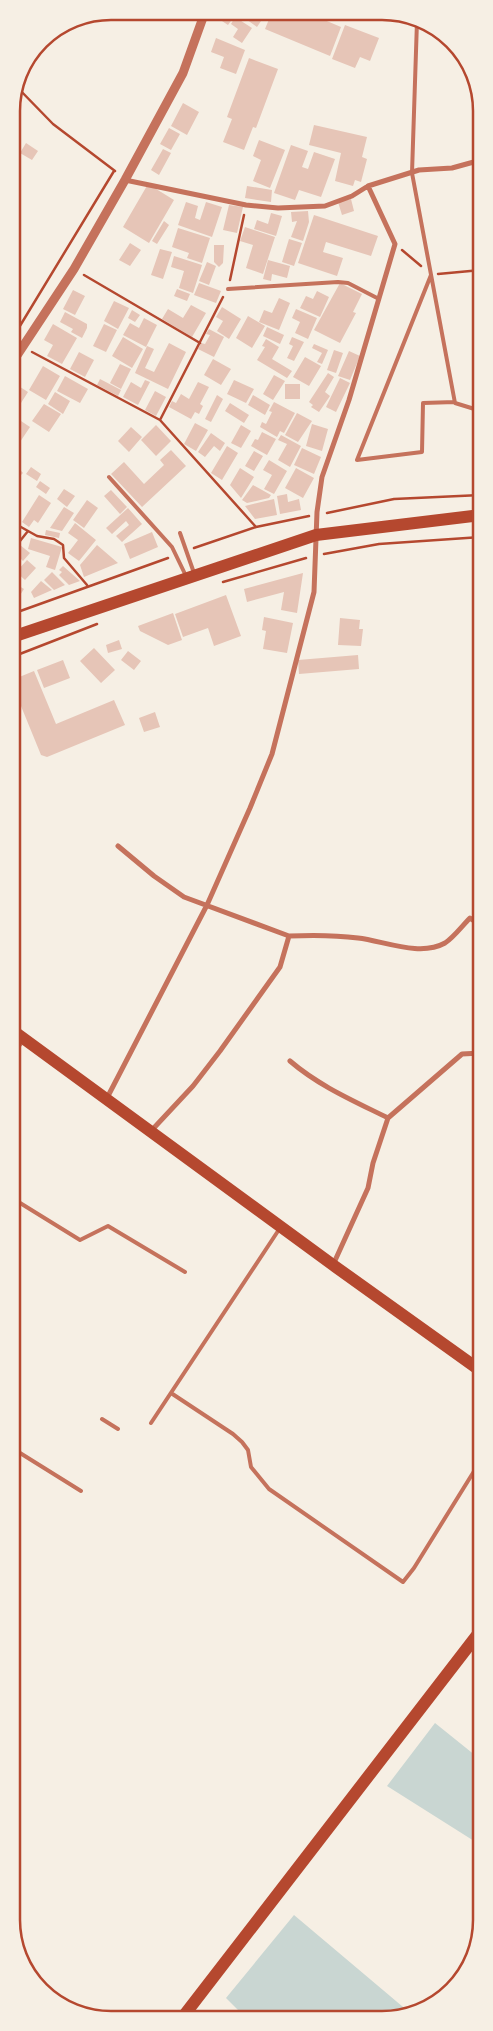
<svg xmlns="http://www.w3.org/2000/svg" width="493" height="2031" viewBox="0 0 493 2031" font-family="Poppins,sans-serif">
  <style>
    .water { fill: #c9d6d2 }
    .building { fill: #e6c5b7 }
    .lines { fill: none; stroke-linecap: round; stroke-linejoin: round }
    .path { stroke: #b5482f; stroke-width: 2.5 }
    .service { stroke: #c5725c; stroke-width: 4 }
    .minor { stroke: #c5725c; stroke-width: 5 }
    .tertiary { stroke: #c5725c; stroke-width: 9 }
    .primary { stroke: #b5482f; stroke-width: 12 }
    .rim { fill: none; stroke: #b5482f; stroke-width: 2.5 }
  </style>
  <rect width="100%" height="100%" fill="#f6efe4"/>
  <path class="water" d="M435 1723 481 1760 482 1846 387 1786Z
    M294 1915 409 2012 396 2019 271 2018 272 2017 243 2015 226 1998Z"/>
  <path class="building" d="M222 12 236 14 228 25 219 19Z
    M246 12H267L257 27 243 17Z
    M272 12 308 13 341 27 330 56 265 29Z
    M235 17 252 28 242 43 233 37 238 29 231 24Z
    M345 25 379 38 370 61 360 57 355 68 332 59Z
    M216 38 245 50 236 74 220 68 224 57 211 52Z
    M249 58 278 69 256 128 253 127 244 150 223 142 232 119 227 117Z
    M183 103 199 112 187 135 171 126Z
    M314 125 367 137 362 157 367 159 361 182 355 180 353 186 335 181 341 153 309 145Z
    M169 128 180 134 171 150 160 144Z
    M259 140 285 150 270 188 253 181 261 160 253 156Z
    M11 143 21 145 19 159H11Z
    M26 143 38 151 32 160 20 153Z
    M291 145 308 151 302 167 308 169 314 152 335 159 321 197 299 190 295 200 274 193Z
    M163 149 171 153 159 175 151 170Z
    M148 184 174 200 149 243 123 227Z
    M247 186 272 190 271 202 245 198Z
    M351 199 354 211 342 215 338 202Z
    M186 202 198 206 195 218 200 220 206 202 222 207 212 237 178 225Z
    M229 205 243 207 237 233 223 230Z
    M308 211 309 222 303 241 291 237 297 221 292 222 291 212Z
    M271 213 282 216 276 236 254 229 257 220 268 224Z
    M314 215 378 236 371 256 326 242 323 252 343 258 337 276 298 263Z
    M164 221 169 225 157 244 152 241Z
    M245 227 275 237 263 274 246 268 253 245 240 241Z
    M178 228 210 238 202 263 187 258 189 253 172 247Z
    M289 239 302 243 294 266 282 262Z
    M130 243 141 250 130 266 119 260Z
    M214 245H224L223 263 219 267 214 262Z
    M160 249 172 252 163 279 151 275Z
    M174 256 202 265 193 293 179 288 184 271 171 267Z
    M268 260 290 266 287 278 272 274 271 281 263 279Z
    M207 262 216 266 209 285 199 281Z
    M199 283 221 291 216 303 194 295Z
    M340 283 362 294 353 312 356 313 340 343 314 330Z
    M177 289 190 294 187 301 174 296Z
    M73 290 85 296 75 315 63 309Z
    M317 291 329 297 320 317 300 308 306 296 313 299Z
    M279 298 290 303 279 330 259 322 264 310 272 313Z
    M114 301 129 308 118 329 104 321Z
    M191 305 206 313 192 337 162 319 168 309 183 318Z
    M222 307 241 319 229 339 217 331 223 321 216 317Z
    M296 309 317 318 308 339 295 333 300 322 292 318Z
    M132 310 140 315 135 322 128 318Z
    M65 312 87 324V328L82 338 71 332 73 329 60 322Z
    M248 316 265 326 252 348 236 338Z
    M144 318 157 325 146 347 123 335 130 323 139 328Z
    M53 324 77 338 62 364 47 356 53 345 44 340Z
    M104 324 117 330 106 352 93 346Z
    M267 327 284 335 280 344 263 336Z
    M209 329 224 337 214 357 198 349 201 343 205 344 210 335 206 334Z
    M123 337 143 349 132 368 112 356Z
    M292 337 304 342 294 361 287 358 293 346 289 344Z
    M266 339 279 347 272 359 292 371 287 378 257 360 265 347 262 346Z
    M169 343 186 352 168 389 135 373 147 346 154 349 145 368 154 372Z
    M314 344 328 350 322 364 317 362 322 353 312 348Z
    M334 350 343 353 336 373 327 370Z
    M349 351 360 356 350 380 338 376Z
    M79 352 94 360 85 377 70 369Z
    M305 357 321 366 309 386 293 377Z
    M213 359 231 369 221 385 204 375Z
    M120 364 131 369 121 389 110 383Z
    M43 366 60 376 46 400 29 390Z
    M328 373 334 377 325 392 330 396 319 412 311 407 313 405 309 402Z
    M274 375 285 381 273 400 263 394Z
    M65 376 88 389 80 403 57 391Z
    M340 378 350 383 336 412 326 407Z
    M100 379 121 390 118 396 97 385Z
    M145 380 150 382 138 405 123 397 131 382 141 388Z
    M234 380 254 389 246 403 227 394Z
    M198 382 209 387 200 404 203 406 199 414 195 412 191 419 169 407 172 401 176 403 181 394 189 399Z
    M285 384H300V399H285Z
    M17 385 28 392 14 414 12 412V394Z
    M155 391 166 397 156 416 145 410Z
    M55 392 70 401 63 414 48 404Z
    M217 395 223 399 211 422 205 419Z
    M253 395 270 405 265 415 248 405Z
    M274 402 295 413 284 433 280 431 277 437 260 427 262 422 266 424 272 412 269 411Z
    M230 403 249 415 244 423 225 411Z
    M44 404 61 414 49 432 32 421Z
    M297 413 312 421 298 442 285 435Z
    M12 415 30 427 20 442 12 436Z
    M195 423 208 430 196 451 184 444Z
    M312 424 328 429 322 451 306 446Z
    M156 425 171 441 156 456 141 440Z
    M241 425 251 431 241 448 231 443Z
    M131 427 142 437 129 452 118 441Z
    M262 432 276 439 267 455 251 446 255 439 258 440Z
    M211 433 225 443 220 451 214 446 205 457 198 452Z
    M281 435 301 446 290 467 278 460 287 444 278 440Z
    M480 437H481V468H477Z
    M227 446 238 453 222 480 211 473Z
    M302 448 321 457 314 474 294 465Z
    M171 450 186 466 142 507 111 474 124 462 144 484 164 465 160 460Z
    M254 451 263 456 254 471 245 466Z
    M269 460 287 471 274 494 264 489 272 475 263 470Z
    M12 461 23 473 13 483 12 481Z
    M31 467 41 474 37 481 26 474Z
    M240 468 254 477 241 498 230 485Z
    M296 468 314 478 303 498 285 488Z
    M40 481 50 488 46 494 36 487Z
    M253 485 271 495 269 498 247 503 242 500Z
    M64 489 75 496 67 507 57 499Z
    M111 490 127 507 120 514 104 496Z
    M287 494 288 502 299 499 301 510 280 514 277 496Z
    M39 495 51 503 38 523 34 520 29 527 22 522Z
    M274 499 277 515 255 519 245 506Z
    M87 500 98 508 84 528 73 520Z
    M64 507 74 513 62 531 50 528Z
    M128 508 142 524 122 542 116 536 129 525 126 521 112 534 106 528Z
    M14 512 21 516 18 521 12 517Z
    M75 523 96 540 79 561 68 553 78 540 68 533Z
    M12 527 19 534 12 542Z
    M46 530 60 533 59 538 45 535Z
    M152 532 158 547 130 559 124 544Z
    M31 538 62 547 55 570 46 567 50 556 28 549Z
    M20 545 30 553 23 561 14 552Z
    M97 545 118 563 84 577 80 565Z
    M27 560 36 568 25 580 16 572Z
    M63 566 80 581 69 585 59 575 62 572 59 570Z
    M52 572 65 585 54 590 44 580Z
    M303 573 297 613 281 610 284 592 247 602 244 589Z
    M41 581 52 590 34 598 31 592Z
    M14 583 24 589 17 600 12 597V588Z
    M226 595 241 636 214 646 208 628 183 637 175 614Z
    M173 613 182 640 168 645 140 631 138 626Z
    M264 617 293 623 287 653 263 649 266 631 262 630Z
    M340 618 360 620 359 629H363L361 646 338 645Z
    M119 640 122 649 108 653 106 645Z
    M94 648 115 670 101 683 80 661Z
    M128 651 141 661 134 670 121 660Z
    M358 655 359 669 299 674 298 660Z
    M63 660 70 678 44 688 37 670Z
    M34 671 56 724 114 700 125 725 47 757 41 755 12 684V680Z
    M155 712 160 727 144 732 139 718Z"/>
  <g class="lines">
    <path class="path" d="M16 86 53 124 115 171
      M402 250 421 266
      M438 274 481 270
      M84 275 200 343
      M230 280 244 215
      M12 339 114 171
      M32 352 160 420 256 527
      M160 420 223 297
      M327 513 394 499 481 495
      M12 522 37 536 54 539 63 545 64 558 87 585
      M194 548 256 527 309 516
      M12 551 28 531
      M324 554 379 544 481 537
      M223 582 306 558
      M12 614 168 558
      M12 657 97 624"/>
    <path class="service" d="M417 21 412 173 455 403 481 411
      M431 275 357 460 422 452 423 403 455 402
      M228 289 338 282 348 283 379 299
      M109 477 172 547 186 576
      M180 533 194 573
      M12 1055 23 1041
      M12 1198 80 1240 108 1226 185 1272
      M171 1393 233 1434 242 1442 248 1450 251 1467 269 1489 403 1582 414 1568 481 1460
      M102 1419 118 1429
      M151 1423 280 1228
      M12 1448 81 1491"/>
    <path class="minor" d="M125 180 246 205 278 208 325 206 352 196 368 186 419 170 452 168 481 160
      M118 846 154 876 184 897 289 936
      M290 1061C319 1086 354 1101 388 1118
      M107 1098 207 905 250 808 272 754 314 592 317 512 322 477 349 400 395 244 368 186
      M151 1131 193 1086 220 1051 280 967 289 936C312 935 335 935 358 938 384 941 420 957 445 943 454 937 462 926 470 918L481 926
      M333 1265 368 1188 373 1163 388 1118 462 1054 481 1053"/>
    <path class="tertiary" d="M12 363 74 269 125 180 183 73 205 12"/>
    <path class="primary" d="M12 637 316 535 481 515
      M12 1030 333 1265 481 1371
      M182 2018 481 1630"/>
  </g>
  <path d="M0 0H493V2031H0ZM111 20H382A91 91 0 0 1 473 111V1920A91 91 0 0 1 382 2011H111A91 91 0 0 1 20 1920V111A91 91 0 0 1 111 20Z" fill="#f6efe4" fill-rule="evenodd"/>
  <path class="rim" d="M111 20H382A91 91 0 0 1 473 111V1920A91 91 0 0 1 382 2011H111A91 91 0 0 1 20 1920V111A91 91 0 0 1 111 20Z"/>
</svg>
